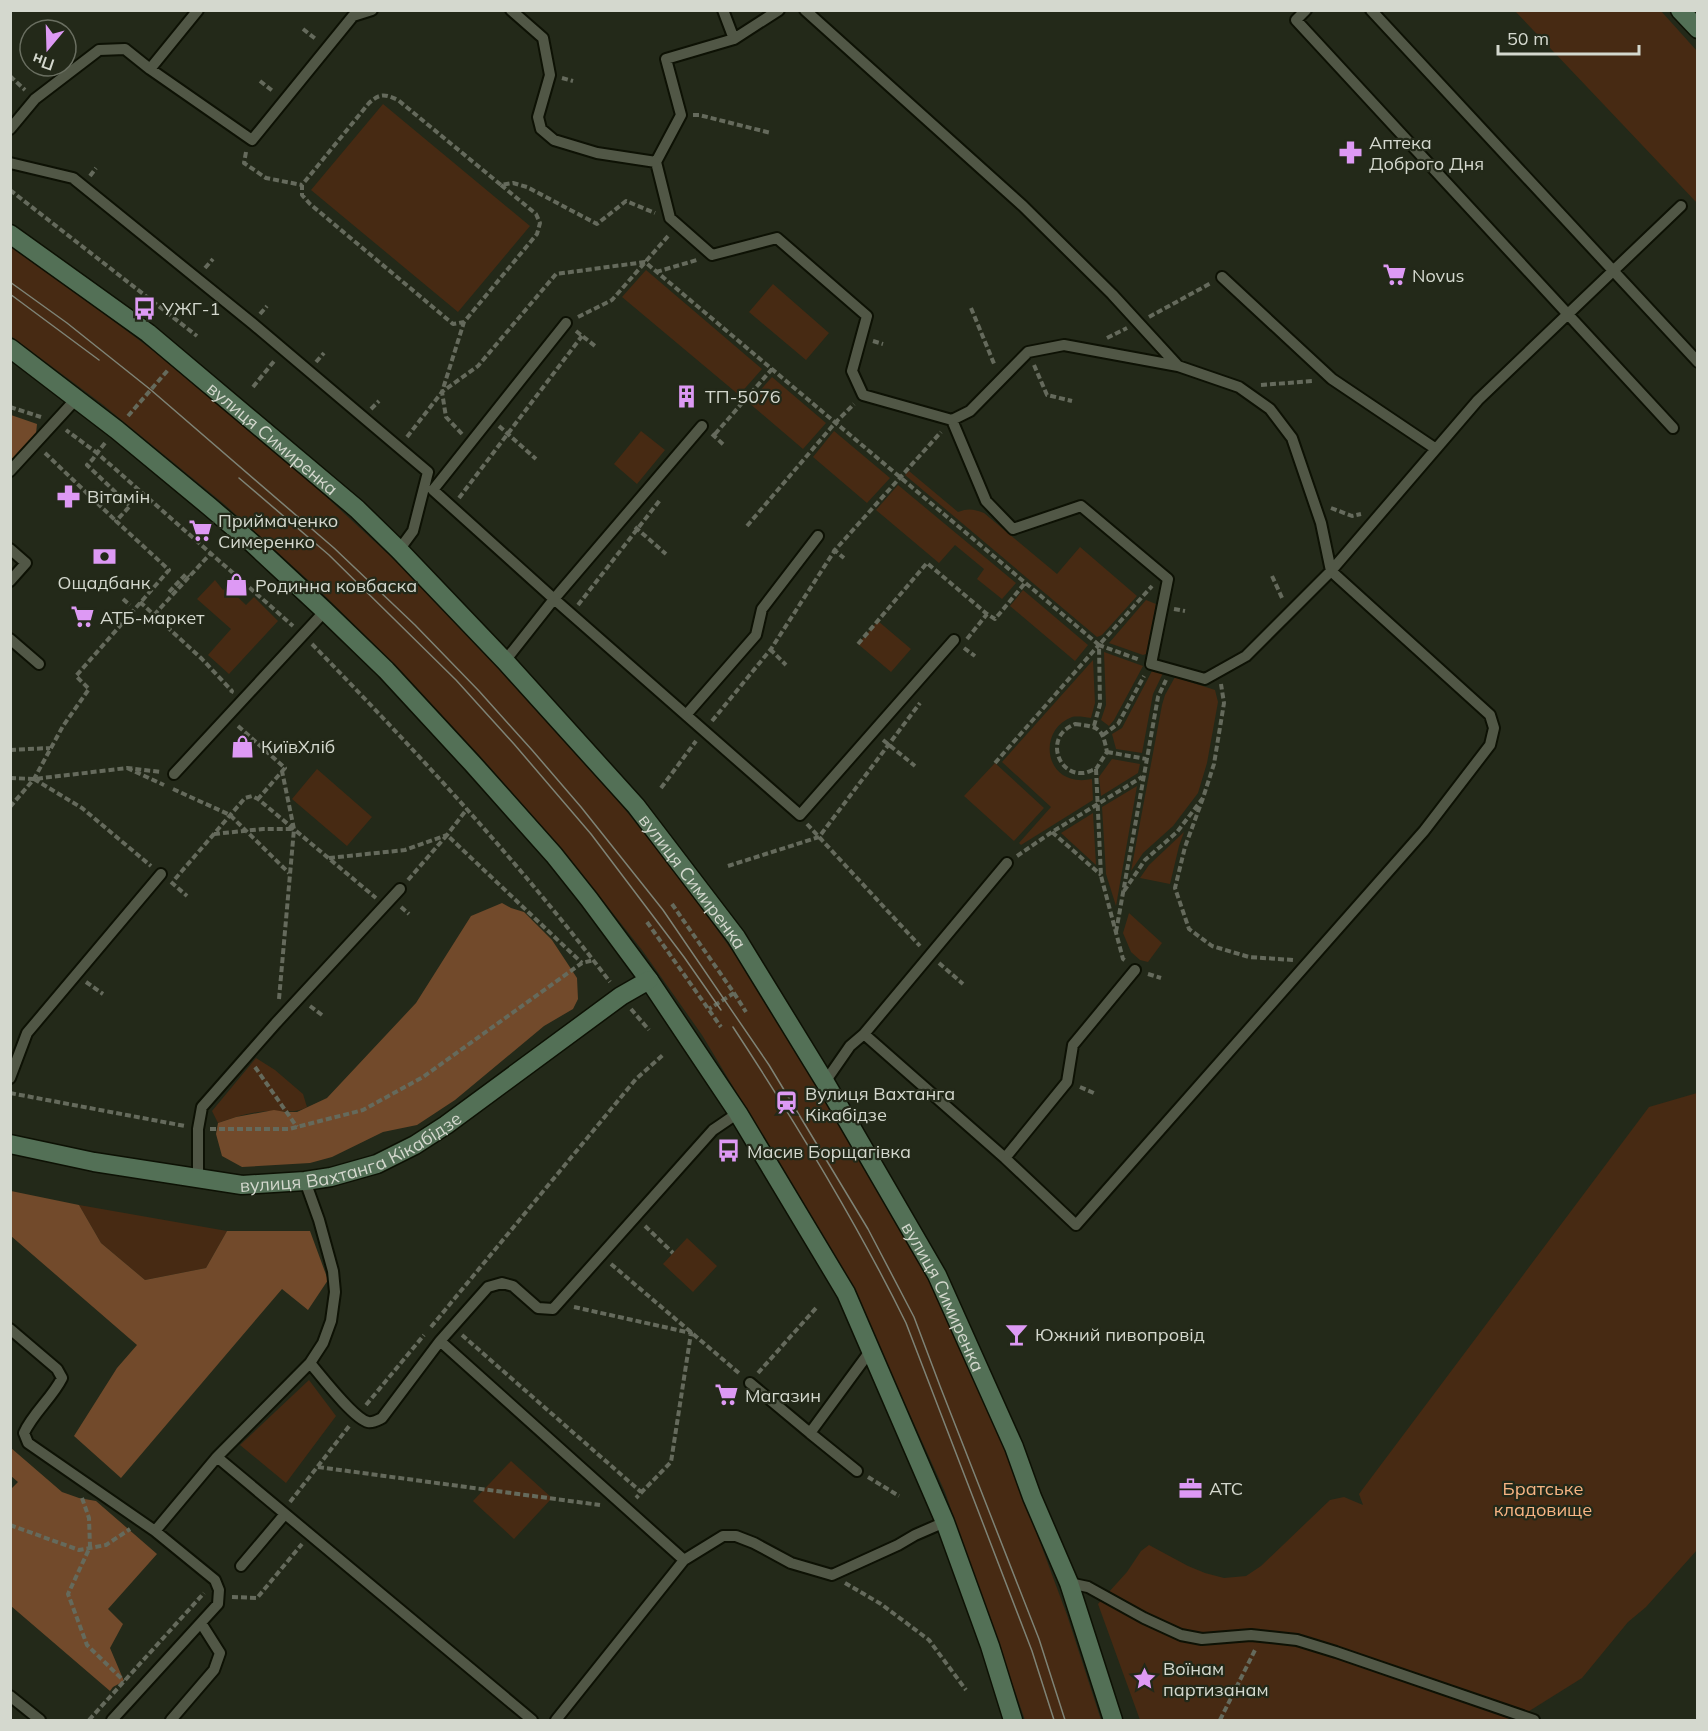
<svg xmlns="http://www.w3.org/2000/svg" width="1708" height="1731" viewBox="0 0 1708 1731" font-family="Mulish,sans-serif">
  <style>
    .green { fill: #472a13 }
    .forest { fill: #724a2b }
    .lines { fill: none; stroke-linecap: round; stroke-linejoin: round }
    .lane-casing { stroke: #0d1104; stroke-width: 14 }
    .secondary-casing { stroke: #0d1104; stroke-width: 21 }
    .path { stroke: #656a5c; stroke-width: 4; stroke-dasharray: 6 3; stroke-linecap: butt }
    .lane { stroke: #515746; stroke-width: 10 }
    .secondary { stroke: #537056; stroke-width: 18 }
    .tram { stroke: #7e8376; stroke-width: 1.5 }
    .labels { text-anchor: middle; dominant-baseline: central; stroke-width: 4.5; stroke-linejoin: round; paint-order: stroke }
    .poi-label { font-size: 18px; fill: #d4d8ce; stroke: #232919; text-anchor: start }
    .street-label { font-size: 18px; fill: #d4d8ce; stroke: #232919 }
    .park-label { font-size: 18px; fill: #f7b483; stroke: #232919 }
  </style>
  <rect width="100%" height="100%" fill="#232919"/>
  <path class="green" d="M1515 11H1661L1697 51V203Z
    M383 104 530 226 458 312 311 190Z
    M11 244 179 370 306 478 388 554 465 629 513 680 623 807 684 884 749 974 859 1156 937 1296 1005 1448 1067 1615 1101 1720H1025L945 1492 847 1276 702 1035 642 950 573 863 488 765 385 655 318 589 224 504 102 404 11 336Z
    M646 270 762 369 739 395 622 297Z
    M773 284 829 333 806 360 749 312Z
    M772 377 826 423 803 449 749 403Z
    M641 431 665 450 637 484 614 464Z
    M834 431 890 478 867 503 813 457Z
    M909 471 958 512C968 508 974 509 984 513L1057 574 1080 547 1137 596 1102 635 1097 637 905 475Z
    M898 485 1016 583 1002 599 977 579 984 569 955 545 939 563 876 510Z
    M215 580 223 590 227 587 246 605 254 597 278 621 229 674 208 655 231 629 197 599Z
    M1023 590 1088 645 1075 661 1010 606Z
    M1146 600 1156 604 1146 654 1143 655 1109 643Z
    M878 621 911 649 891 672 858 644Z
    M1104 652 1143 666 1114 720 1109 726 1101 720 1106 705Z
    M1093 660 1095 703 1091 718C1085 717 1077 716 1072 717 1036 730 1044 789 1092 779L1093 800 1021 845 1019 843 1051 807 1002 762Z
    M1153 669 1163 673 1153 694 1142 753 1116 749 1112 734 1122 728Z
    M1175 677 1215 690 1218 702 1207 763 1198 793 1173 826 1143 853 1131 871 1162 705 1165 695Z
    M1112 759 1140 764 1138 773 1101 796 1099 777Z
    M995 763 1044 808 1014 841 964 796Z
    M317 769 372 817 347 846 292 799Z
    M1137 786 1116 906 1106 874 1102 807Z
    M1093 813 1096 865 1061 833Z
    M1184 832 1179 846 1170 884 1140 878 1149 865Z
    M1129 913 1162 943 1148 962 1140 960 1131 952 1123 933Z
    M256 1058 275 1070 303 1094 307 1107C295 1113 288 1111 275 1111 257 1110 234 1117 218 1123L212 1111Z
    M1697 1093V1550L1646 1607 1628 1622 1582 1678 1515 1720H1140L1098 1604 1127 1572 1141 1551 1149 1545 1188 1566 1205 1573 1224 1578 1246 1576 1261 1566 1330 1500 1344 1497 1363 1505 1359 1494 1649 1107Z
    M79 1205 227 1231 206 1268 145 1280 101 1243Z
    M687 1238 717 1266 693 1292 663 1264Z
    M309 1380 336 1416 286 1483 240 1445Z
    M511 1461 552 1498 514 1539 473 1501Z"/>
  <path class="forest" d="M11 415 37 424 36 434 11 464Z
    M502 903 511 908 524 912 552 940 577 978 578 999 573 1009 544 1026 455 1100 417 1125 383 1132 332 1157 310 1163 242 1167 222 1156 216 1134 218 1123 236 1117 274 1110 286 1112H297L327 1098 416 1003 471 916Z
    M11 1191 79 1205 101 1243 145 1280 206 1268 227 1231H310L328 1280 308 1310 282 1289 121 1478 74 1436 117 1368 137 1345 11 1236Z
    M11 1448 62 1492 79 1498 96 1501 157 1554 108 1609 123 1624 110 1648 124 1681 113 1687 110 1691 11 1606V1489L18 1482 11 1476Z"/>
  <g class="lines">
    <defs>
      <path id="lane" d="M511 10 543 38 550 75 538 117 541 129 554 140 597 153 656 162 670 218 712 255 777 238 867 316 852 371 863 395 952 420 970 411 1028 352 1064 345 1178 366
        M723 10 734 39
        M805 10 1023 206 1112 294 1178 366 1239 387 1270 409 1292 438 1321 523 1331 571 1478 400 1681 206
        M1306 10 1296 20 1673 428
        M1371 10 1698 362
        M150 69 252 140 353 16 372 10
        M10 129 35 99 99 50 125 49 150 69 198 10
        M656 162 681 115 666 59 734 39 779 10
        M10 163 73 178 252 323 428 472 413 531 399 550
        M1222 277 1332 379 1436 449
        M566 323 433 490 554 599 702 426
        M10 471 76 399
        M10 549 26 563 10 581
        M10 639 39 664
        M505 661 554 599 800 815 954 640
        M686 715 756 635 762 609 818 536
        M174 774 325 611
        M864 1034 1005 1158 1076 1225 1424 831 1490 745 1494 728 1490 715 1331 571 1246 656 1205 679 1151 664 1168 579 1081 506 1013 529 986 501 952 420
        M10 1078 27 1033 161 874
        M825 1082 850 1046 864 1034 1007 863
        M1005 1158 1067 1082 1073 1045 1135 970
        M198 1178V1129L202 1107 276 1023 400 889
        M10 1329 57 1369 62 1378C52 1398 33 1413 24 1433L28 1443 155 1531 215 1580 219 1590 218 1604 112 1720
        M440 1341 684 1560 556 1720
        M310 1363C321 1376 354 1419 368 1422 373 1423 378 1420 382 1418L440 1341 488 1287 502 1283 513 1286 538 1308 553 1309 713 1130 738 1113
        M750 1383 810 1433
        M217 1457 532 1720
        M857 1471 810 1433 871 1350
        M155 1531 217 1457 310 1363 323 1343 331 1321 335 1292 333 1271 319 1220 305 1181
        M684 1560 723 1536H736L754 1543 791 1563 832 1575 898 1545 915 1535 945 1522
        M241 1566 285 1514
        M1069 1583 1088 1587 1144 1618 1181 1635 1202 1639 1251 1635 1297 1640 1336 1652 1534 1720
        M10 1696 40 1720
        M171 1720 214 1670 220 1653 201 1623"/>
      <g id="secondary">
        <path d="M1680 10 1698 29"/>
        <path id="s1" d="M10 234 148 333 357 509 399 550 505 661 636 806 736 937 825 1082 937 1275 1014 1447 1032 1497 1069 1583 1113 1720"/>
        <path d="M10 348 117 430 210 507 252 543 325 611 386 670 472 763 554 855 589 899 649 980 738 1113 846 1293 945 1522 990 1646 1013 1720"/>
        <path id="s2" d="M10 1144 94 1162 242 1185 305 1181 331 1177 377 1164 415 1145 446 1125 621 996 649 980"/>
      </g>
    </defs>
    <use href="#lane" class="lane-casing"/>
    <use href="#secondary" class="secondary-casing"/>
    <path class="path" d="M303 29 317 40
      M10 76 25 90
      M562 78 573 81
      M260 81 274 92
      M693 115H699L771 133
      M246 152 244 163 266 178 302 185
      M90 176 96 168
      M501 185 536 214 540 223 537 234 464 322 453 324 310 204 302 195V185L369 103C380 93 385 94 398 100L501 185 513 183 527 187 597 224 626 201 655 213
      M10 190 197 336
      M205 268 213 259
      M656 272 697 260
      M971 308 995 366
      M260 314 267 306
      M578 317 612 300 669 235
      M1149 317 1211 283
      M576 331 595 346
      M1107 338 1127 328
      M873 341 883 344
      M316 362 324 353
      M1034 365 1047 395 1072 401
      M1261 385 1313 381
      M253 387 275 360
      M10 407 41 417
      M371 409 379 401
      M128 416 168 370
      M499 426 536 459
      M462 434 446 417 442 392 464 322
      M712 434 725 446
      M715 434 772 369
      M407 437 442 392 478 366 556 274 645 262 1099 645 1152 586
      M105 443 97 453 293 626
      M45 453 116 521
      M459 498 582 336
      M1331 508 1352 516 1361 514
      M747 526 835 423 854 404
      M635 527 666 554
      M833 549 844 558
      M1272 576 1283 600
      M169 592 186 574 189 577
      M123 599 130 605
      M140 602 202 659 232 691 231 693
      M578 605 660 500
      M1174 609 1185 611
      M154 615 211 553
      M967 639 987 614 995 619 1025 583
      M312 644C417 752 519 862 610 982
      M858 644 927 563 987 614
      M964 648 975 656
      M770 649 786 665
      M712 721 771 649 835 550 941 432
      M1075 724C1099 727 1102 727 1107 752L1096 769C1092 770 1087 773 1083 773 1061 775 1049 747 1063 732 1065 729 1071 726 1075 724Z
      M238 726 285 768 258 799
      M1094 726 1100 704 1099 645 1140 660
      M1103 735 1118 724 1144 676
      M883 740 915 766
      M10 750 50 748
      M1107 752 1146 759
      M995 763 1098 646
      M127 768 164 785
      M1096 769 1101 876 1123 959 1127 962
      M10 778 34 779 127 768 162 772
      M34 779 82 808 151 866
      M661 788 696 741
      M173 789 230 815 289 873
      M1203 798 1185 847 1175 888 1189 929 1212 946 1249 957 1293 960
      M10 807 34 779 63 726 89 689 76 676 169 570 116 521 130 506 87 465 93 459 97 453 66 430
      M807 824 920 946
      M1052 832 1101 875
      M214 834 263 829H293
      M1017 856 1052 832 1142 777
      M329 858 405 850 447 835 467 809
      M728 866 819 837 920 703
      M175 879 245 798 252 796 258 799 376 898
      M408 880 447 835 582 963
      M171 882 187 896
      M1124 891 1145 860 1177 832 1203 798 1214 764 1224 703 1221 684
      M672 904 734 993 709 1009
      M401 907 409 914
      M647 922 721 1027
      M1116 932 1158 697 1166 680
      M939 963 963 984
      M1148 974 1161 978
      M86 982 103 994
      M734 993 746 1012
      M279 999 294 829 282 771
      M310 1006 322 1015
      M631 1009 649 1030
      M255 1067 297 1127
      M1080 1087 1096 1094
      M10 1093 185 1126
      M210 1129H289L363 1110 423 1077 582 963 594 960
      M645 1226 673 1253
      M611 1264 740 1374
      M574 1307 691 1333 671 1462 636 1498
      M431 1327 636 1079 664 1054
      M462 1335 641 1492
      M758 1373 816 1308
      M366 1405 424 1335
      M318 1467 600 1505
      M868 1477 899 1496
      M82 1498 89 1518 90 1547 68 1594 87 1645 124 1681
      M290 1502 350 1425
      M10 1525 79 1550 106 1545 130 1529
      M845 1583 881 1604 929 1640 966 1690
      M232 1597 257 1598 302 1544
      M89 1720 204 1593
      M1220 1720 1256 1648"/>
    <use href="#lane" class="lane"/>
    <use href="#secondary" class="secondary"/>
    <path class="tram" d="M10 282 67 323 151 390 334 548 415 625 479 691 532 750 581 807 663 910 769 1065 868 1229 914 1317 940 1386 1039 1639 1065 1720
      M10 294 99 360
      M239 478 329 555 391 616 456 680 514 744 591 834 684 957 721 1010
      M733 1027C796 1123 856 1221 906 1323L1032 1651 1054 1720"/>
  </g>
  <defs>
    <symbol id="pharmacy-bare" viewBox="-9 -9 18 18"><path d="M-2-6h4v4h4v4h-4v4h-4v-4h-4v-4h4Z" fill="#dd99f4" stroke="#232919" stroke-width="2.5" paint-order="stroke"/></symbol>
    <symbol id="supermarket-bare" viewBox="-9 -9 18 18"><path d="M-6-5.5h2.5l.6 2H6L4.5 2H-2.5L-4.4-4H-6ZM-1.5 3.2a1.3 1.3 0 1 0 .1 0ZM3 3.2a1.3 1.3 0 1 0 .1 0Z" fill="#dd99f4" stroke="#232919" stroke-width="2.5" paint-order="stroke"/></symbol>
    <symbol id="bus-bare" viewBox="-9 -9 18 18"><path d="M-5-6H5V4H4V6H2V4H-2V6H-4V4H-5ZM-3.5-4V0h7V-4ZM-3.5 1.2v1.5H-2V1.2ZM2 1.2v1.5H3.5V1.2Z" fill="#dd99f4" stroke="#232919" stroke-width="2.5" paint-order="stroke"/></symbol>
    <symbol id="building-bare" viewBox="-9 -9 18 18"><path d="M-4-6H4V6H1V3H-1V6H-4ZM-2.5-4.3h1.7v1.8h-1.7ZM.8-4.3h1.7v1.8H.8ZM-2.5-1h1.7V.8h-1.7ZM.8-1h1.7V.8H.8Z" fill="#dd99f4" stroke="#232919" stroke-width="2.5" paint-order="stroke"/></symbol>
    <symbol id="bank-bare" viewBox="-9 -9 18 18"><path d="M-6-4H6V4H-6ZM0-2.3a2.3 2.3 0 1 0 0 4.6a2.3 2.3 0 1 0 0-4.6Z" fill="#dd99f4" stroke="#232919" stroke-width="2.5" paint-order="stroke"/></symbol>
    <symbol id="shop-bare" viewBox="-9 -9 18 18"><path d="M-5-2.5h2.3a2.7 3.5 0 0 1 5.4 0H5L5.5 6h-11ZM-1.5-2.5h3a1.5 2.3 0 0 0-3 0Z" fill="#dd99f4" stroke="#232919" stroke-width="2.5" paint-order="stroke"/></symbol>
    <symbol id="station-bare" viewBox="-9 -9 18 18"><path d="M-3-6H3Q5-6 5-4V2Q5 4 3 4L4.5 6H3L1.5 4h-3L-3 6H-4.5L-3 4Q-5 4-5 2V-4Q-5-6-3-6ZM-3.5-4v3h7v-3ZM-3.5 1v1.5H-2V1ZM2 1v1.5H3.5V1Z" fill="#dd99f4" stroke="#232919" stroke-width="2.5" paint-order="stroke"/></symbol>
    <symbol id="bar-bare" viewBox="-9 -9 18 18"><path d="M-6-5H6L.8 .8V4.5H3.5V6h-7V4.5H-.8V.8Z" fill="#dd99f4" stroke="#232919" stroke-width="2.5" paint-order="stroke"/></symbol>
    <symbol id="office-bare" viewBox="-9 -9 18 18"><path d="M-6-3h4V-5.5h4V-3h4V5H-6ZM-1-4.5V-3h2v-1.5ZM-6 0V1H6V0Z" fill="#dd99f4" stroke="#232919" stroke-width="2.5" paint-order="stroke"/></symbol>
    <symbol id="sight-bare" viewBox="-9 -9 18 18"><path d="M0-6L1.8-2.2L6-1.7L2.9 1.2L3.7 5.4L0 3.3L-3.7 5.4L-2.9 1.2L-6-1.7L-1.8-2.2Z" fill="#dd99f4" stroke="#232919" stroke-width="2.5" paint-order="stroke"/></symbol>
  </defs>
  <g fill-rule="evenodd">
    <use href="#pharmacy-bare" x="1334" y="136" width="33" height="33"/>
    <use href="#supermarket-bare" x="1378" y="258" width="33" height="33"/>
    <use href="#bus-bare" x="128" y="292" width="33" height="33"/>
    <use href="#building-bare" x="670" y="380" width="33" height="33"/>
    <use href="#pharmacy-bare" x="52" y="480" width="33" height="33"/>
    <use href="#supermarket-bare" x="184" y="514" width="33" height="33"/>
    <use href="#bank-bare" x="88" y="540" width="33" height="33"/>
    <use href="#shop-bare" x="220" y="568" width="33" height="33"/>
    <use href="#supermarket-bare" x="66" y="600" width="33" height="33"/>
    <use href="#shop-bare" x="226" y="730" width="33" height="33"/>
    <use href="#station-bare" x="770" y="1086" width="33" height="33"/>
    <use href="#bus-bare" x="712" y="1134" width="33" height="33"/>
    <use href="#bar-bare" x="1000" y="1318" width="33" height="33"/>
    <use href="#supermarket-bare" x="710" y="1378" width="33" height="33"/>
    <use href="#office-bare" x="1174" y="1472" width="33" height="33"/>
    <use href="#sight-bare" x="1128" y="1662" width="33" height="33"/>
  </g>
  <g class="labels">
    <g class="poi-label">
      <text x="1369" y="142">Аптека<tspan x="1369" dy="21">Доброго Дня</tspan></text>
      <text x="1412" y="275">Novus</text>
      <text x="162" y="308">УЖГ-1</text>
      <text x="705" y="396">ТП-5076</text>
      <text x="87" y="496">Вітамін</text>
      <text x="218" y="520">Приймаченко<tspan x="218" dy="21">Симеренко</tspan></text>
      <text x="104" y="582" text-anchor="middle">Ощадбанк</text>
      <text x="255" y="585">Родинна ковбаска</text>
      <text x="100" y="617">АТБ-маркет</text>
      <text x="261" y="746">КиївХліб</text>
      <text x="805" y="1093">Вулиця Вахтанга<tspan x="805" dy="21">Кікабідзе</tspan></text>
      <text x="747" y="1151">Масив Борщагівка</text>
      <text x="1035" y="1334">Южний пивопровід</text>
      <text x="745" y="1395">Магазин</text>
      <text x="1209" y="1488">АТС</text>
      <text x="1163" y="1668">Воїнам<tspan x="1163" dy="21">партизанам</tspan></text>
    </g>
    <g class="street-label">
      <text stroke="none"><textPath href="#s1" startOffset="333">вулиця Симиренка</textPath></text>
      <text stroke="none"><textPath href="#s1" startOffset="945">вулиця Симиренка</textPath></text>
      <text stroke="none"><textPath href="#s2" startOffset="351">вулиця Вахтанга Кікабідзе</textPath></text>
      <text stroke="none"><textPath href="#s1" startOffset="1431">вулиця Симиренка</textPath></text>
    </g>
    <g class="park-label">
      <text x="1543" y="1488">Братське<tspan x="1543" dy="21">кладовище</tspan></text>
    </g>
  </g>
  <rect width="1708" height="1731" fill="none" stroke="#d4d8ce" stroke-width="24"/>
  <g transform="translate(48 48) rotate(199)"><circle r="28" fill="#232919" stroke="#6a6f61" stroke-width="1.5"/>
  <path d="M0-4.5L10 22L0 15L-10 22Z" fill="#dd99f4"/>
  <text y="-9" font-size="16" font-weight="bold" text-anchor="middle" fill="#d4d8ce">Пн</text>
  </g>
  <path d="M1498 45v9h141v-9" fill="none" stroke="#d4d8ce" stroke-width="3"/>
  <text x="1507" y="45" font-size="18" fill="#d4d8ce" stroke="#232919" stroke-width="4.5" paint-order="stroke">50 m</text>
</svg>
